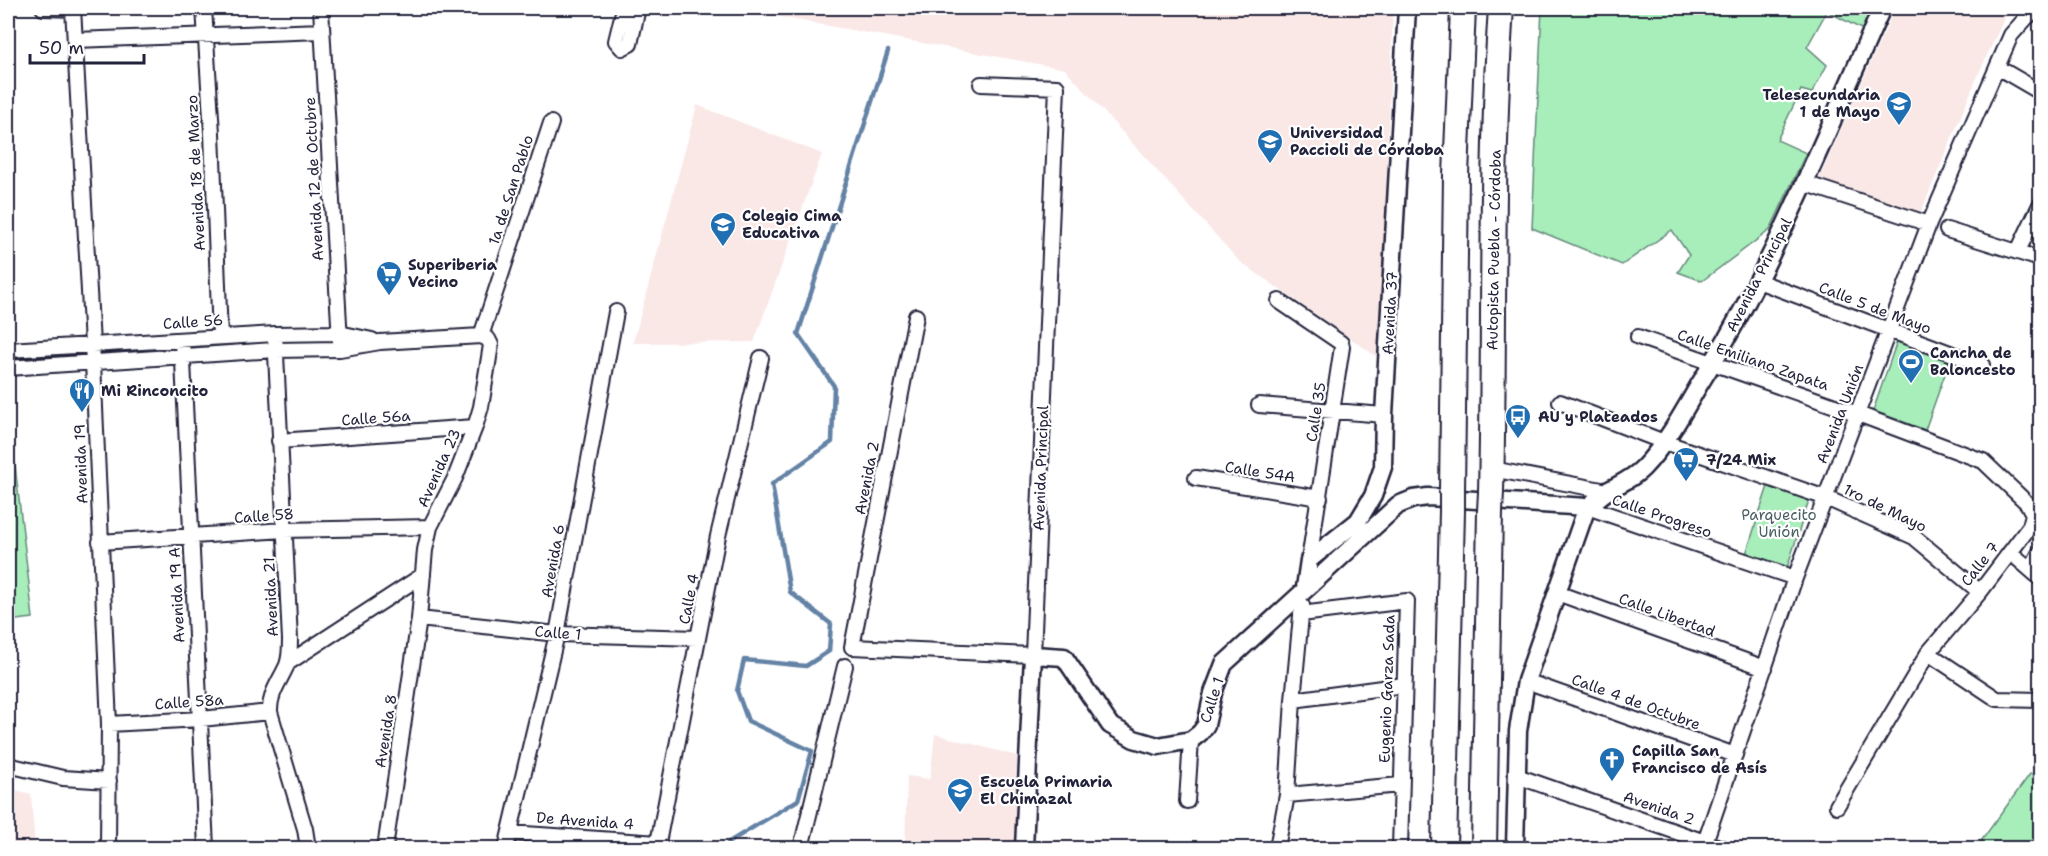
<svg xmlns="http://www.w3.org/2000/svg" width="2048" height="856" viewBox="0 0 2048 856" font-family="'Shantell Sans',sans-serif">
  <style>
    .built { fill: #fae8e7 }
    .green { fill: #a8eebb; stroke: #65887b; stroke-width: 1.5 }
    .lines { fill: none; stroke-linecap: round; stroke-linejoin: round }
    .stream { stroke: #6382a5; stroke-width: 4.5 }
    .minor-casing { stroke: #22223b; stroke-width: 18 }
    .tertiary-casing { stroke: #22223b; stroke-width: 21 }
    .motorway-casing { stroke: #22223b; stroke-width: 28 }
    .minor { stroke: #fff; stroke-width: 14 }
    .tertiary { stroke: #fff; stroke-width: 16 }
    .motorway { stroke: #fff; stroke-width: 24 }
    .motorway-bridge-casing { stroke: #22223b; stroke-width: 28; stroke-linecap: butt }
    .motorway-bridge { stroke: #fff; stroke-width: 24 }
    .labels { text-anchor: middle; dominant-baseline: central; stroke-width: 4.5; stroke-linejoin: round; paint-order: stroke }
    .poi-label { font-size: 15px; font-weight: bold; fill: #22223b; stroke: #fff; text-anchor: start }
    .street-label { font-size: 15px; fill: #22223b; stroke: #fff }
    .park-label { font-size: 15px; fill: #4a5f61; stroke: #fff }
  </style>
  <rect width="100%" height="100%" fill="#fff"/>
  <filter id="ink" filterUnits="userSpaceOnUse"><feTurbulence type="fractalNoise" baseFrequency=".0167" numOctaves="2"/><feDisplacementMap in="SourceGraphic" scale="12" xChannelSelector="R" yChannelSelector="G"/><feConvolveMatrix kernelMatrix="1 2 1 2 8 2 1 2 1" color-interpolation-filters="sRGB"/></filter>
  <g filter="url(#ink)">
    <path class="built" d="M730 8H1393L1380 359 1239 261 1065 69Z
      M1895 8H2017L2005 17 1978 75 1921 212 1819 179Z
      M697 105 822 154 754 342 633 343Z
      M935 734 1017 756 1014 848H905L907 776 930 779Z
      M8 788 31 794 35 848H8Z"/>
    <path class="green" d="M1542 8H1872L1863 30 1827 11 1807 47 1827 65 1812 93 1801 90 1777 140 1806 153 1770 230 1702 281 1678 272 1689 255 1672 230 1622 265 1532 228Z
      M1897 341 1950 360 1925 430 1873 411Z
      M8 406 33 618 8 621Z
      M1768 486 1809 500 1787 568 1746 554Z
      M2030 774H2040V848H1976Z"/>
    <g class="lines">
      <path class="stream" d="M726 848 729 842 798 800 812 751 748 721 737 691 744 660 806 666 829 651 831 624 790 592 772 484 832 442 834 386 798 334 888 51"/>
      <defs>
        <path id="minor" d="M43 8 74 9
          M73 8 93 362 109 724 108 848
          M204 8 212 133 220 337
          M321 8 340 341
          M624 8 616 41 622 48 630 44 638 8
          M75 40 322 31
          M1997 67 2040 92
          M1804 183 1929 224
          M1947 230 2040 259
          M2018 251 2040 205
          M1758 281 1982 365
          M1279 301 1341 343 1342 347 1309 560
          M916 316 852 647 1033 655 1057 87 981 84
          M275 334 290 640C290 648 290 657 287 665 280 681 269 694 270 712L305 829 308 848
          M481 336 551 123
          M1638 337 1858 414 1983 461 2027 503 2033 514 2030 526 1980 592 1928 653 1837 806
          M182 340 206 848
          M8 350 275 334 339 333 372 340
          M8 368 275 350 340 349 380 342 481 336
          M1560 402 1664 442 1826 498 1914 537 1980 592
          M1259 405 1384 415
          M279 441 475 427
          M1492 469 1607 491
          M1196 478 1320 498
          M1587 507 1795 578
          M100 542 284 530 430 527
          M2010 552 2040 578
          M2031 569 2040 552
          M1557 593 1765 668
          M1301 614 1407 601 1400 848
          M419 619 557 634 698 638
          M1928 653 1997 699 2040 700
          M288 663 423 575
          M1526 681 1735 755
          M1293 700 1404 685
          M109 724 201 719 270 712
          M8 765 63 778 109 781
          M1517 776 1722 848
          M1287 795 1401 785
          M1187 801 1191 740
          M510 833 659 843
          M385 848 419 619 425 550 430 527 455 478 475 427 481 407 491 345 488 339 481 336
          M506 848 557 634 616 312
          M657 848 718 536 761 358
          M801 848 845 666
          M1277 848 1287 795 1293 700 1302 605
          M1703 848 1795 578 1929 224 2011 35 2027 17 2039 8"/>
        <path id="tertiary" d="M1587 507C1594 502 1601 495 1609 490 1621 483 1632 479 1643 468 1666 444 1682 414 1699 385 1773 267 1825 135 1882 8
          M1305 588 1309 560 1358 521 1373 496 1383 467 1384 415 1407 8
          M1024 848 1033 655 1064 657 1110 725 1134 739 1158 746 1191 740 1200 733 1206 725 1213 693 1224 664 1398 505 1413 499 1428 497 1587 507
          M1515 848 1518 731 1526 681 1587 507"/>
        <path id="motorway" d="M1452 491 1456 175 1463 8
          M1491 492C1495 330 1490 169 1501 8
          M1444 848 1452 511
          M1484 848 1490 511"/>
      </defs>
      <use href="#minor" class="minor-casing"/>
      <use href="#tertiary" class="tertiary-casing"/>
      <use href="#motorway" class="motorway-casing"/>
      <use href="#minor" class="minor"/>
      <use href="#tertiary" class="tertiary"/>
      <use href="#motorway" class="motorway"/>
      <defs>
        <path id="motorway-bridge" d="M1452 511V491
          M1490 511 1491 492"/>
      </defs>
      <use href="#motorway-bridge" class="motorway-bridge-casing"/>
      <use href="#motorway-bridge" class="motorway-bridge"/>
    </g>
  </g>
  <defs>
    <symbol id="school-pin" viewBox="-11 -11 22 30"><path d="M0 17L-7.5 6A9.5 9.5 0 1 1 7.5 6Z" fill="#1f6fb2" stroke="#fff"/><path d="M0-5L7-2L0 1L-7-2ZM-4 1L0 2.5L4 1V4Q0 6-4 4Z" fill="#fff"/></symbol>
    <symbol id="university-pin" viewBox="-11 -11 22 30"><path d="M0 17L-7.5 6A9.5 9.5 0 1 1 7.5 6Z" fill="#1f6fb2" stroke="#fff"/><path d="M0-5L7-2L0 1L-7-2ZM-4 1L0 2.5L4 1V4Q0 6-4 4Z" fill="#fff"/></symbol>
    <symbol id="supermarket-pin" viewBox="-11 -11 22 30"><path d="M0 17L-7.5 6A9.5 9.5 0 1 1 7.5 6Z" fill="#1f6fb2" stroke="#fff"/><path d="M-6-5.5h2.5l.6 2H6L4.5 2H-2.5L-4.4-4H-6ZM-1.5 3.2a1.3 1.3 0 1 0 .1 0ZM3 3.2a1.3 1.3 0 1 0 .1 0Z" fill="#fff"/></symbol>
    <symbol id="stadium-pin" viewBox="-11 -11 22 30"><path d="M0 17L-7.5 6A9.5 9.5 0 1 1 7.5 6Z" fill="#1f6fb2" stroke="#fff"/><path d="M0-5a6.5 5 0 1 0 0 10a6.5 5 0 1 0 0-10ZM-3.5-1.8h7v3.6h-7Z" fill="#fff"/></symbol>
    <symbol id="restaurant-pin" viewBox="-11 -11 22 30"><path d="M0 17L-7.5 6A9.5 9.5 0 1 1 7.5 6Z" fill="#1f6fb2" stroke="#fff"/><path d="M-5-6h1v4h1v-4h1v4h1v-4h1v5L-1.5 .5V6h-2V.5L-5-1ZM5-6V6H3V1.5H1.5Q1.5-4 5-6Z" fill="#fff"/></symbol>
    <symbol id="bus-pin" viewBox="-11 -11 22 30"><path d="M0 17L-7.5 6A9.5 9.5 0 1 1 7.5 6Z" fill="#1f6fb2" stroke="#fff"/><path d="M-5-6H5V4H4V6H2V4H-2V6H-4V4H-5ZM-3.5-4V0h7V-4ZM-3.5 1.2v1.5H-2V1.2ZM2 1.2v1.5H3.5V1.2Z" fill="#fff"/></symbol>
    <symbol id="church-pin" viewBox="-11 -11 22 30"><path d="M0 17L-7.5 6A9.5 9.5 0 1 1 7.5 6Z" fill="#1f6fb2" stroke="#fff"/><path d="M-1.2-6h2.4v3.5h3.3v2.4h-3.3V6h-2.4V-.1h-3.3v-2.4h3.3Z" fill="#fff"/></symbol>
  </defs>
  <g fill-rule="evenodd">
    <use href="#school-pin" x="1884" y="89" width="30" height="40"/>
    <use href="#university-pin" x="1255" y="127" width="30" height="40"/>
    <use href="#school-pin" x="708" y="210" width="30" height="40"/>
    <use href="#supermarket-pin" x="374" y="259" width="30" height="40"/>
    <use href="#stadium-pin" x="1896" y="347" width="30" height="40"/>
    <use href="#restaurant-pin" x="67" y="376" width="30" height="40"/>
    <use href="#bus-pin" x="1503" y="402" width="30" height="40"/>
    <use href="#supermarket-pin" x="1671" y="445" width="30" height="40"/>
    <use href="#church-pin" x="1597" y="745" width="30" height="40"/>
    <use href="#school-pin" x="945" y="776" width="30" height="40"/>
  </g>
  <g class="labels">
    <g class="poi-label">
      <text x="1880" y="95" text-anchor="end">Telesecundaria<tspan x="1880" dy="17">1 de Mayo</tspan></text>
      <text x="1290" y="133">Universidad<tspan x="1290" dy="17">Paccioli de Córdoba</tspan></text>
      <text x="742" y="216">Colegio Cima<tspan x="742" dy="17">Educativa</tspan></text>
      <text x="408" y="265">Superiberia<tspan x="408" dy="17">Vecino</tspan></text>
      <text x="1930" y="353">Cancha de<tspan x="1930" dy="17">Baloncesto</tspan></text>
      <text x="101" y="391">Mi Rinconcito</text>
      <text x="1538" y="417">AU y Plateados</text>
      <text x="1706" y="460">7/24 Mix</text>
      <text x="1632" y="751">Capilla San<tspan x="1632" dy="17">Francisco de Asís</tspan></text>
      <text x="980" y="782">Escuela Primaria<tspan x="980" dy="17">El Chimazal</tspan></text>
    </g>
    <g class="street-label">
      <text transform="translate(196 173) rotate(-93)">Avenida 18 de Marzo</text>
      <text transform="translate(314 179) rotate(-93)">Avenida 12 de Octubre</text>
      <text transform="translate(511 190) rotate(-72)">1a de San Pablo</text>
      <text transform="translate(1494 250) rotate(-89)">Autopista Puebla - Córdoba</text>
      <text transform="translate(1759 275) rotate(-63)">Avenida Principal</text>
      <text transform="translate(1875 308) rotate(21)">Calle 5 de Mayo</text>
      <text transform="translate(1390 313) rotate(-87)">Avenida 37</text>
      <text transform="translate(193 322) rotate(-4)">Calle 56</text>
      <text transform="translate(1753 360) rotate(19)">Calle Emiliano Zapata</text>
      <text transform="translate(1316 412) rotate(-81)">Calle 35</text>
      <text transform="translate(1840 414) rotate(-69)">Avenida Unión</text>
      <text transform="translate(376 418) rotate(-4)">Calle 56a</text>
      <text transform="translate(81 464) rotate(-92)">Avenida 19</text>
      <text transform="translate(439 468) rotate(-66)">Avenida 23</text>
      <text transform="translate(1041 468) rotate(-88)">Avenida Principal</text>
      <text transform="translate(1260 472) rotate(9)">Calle 54A</text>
      <text transform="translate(867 478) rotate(-79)">Avenida 2</text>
      <text transform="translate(1885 508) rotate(26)">1ro de Mayo</text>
      <text transform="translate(264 516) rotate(-4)">Calle 58</text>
      <text transform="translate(1662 516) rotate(19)">Calle Progreso</text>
      <text transform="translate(553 561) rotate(-80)">Avenida 6</text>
      <text transform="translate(1980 564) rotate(-52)">Calle 7</text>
      <text transform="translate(177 595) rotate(-93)">Avenida 19 A</text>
      <text transform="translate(271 597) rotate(-93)">Avenida 21</text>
      <text transform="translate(689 599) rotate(-79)">Calle 4</text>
      <text transform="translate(1667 615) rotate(20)">Calle Libertad</text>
      <text transform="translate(558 633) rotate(4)">Calle 1</text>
      <text transform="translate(1387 689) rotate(-88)">Eugenio Garza Sada</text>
      <text transform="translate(1212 700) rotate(-72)">Calle 1</text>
      <text transform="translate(189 702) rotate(-4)">Calle 58a</text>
      <text transform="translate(1636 702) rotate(20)">Calle 4 de Octubre</text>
      <text transform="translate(386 731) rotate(-81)">Avenida 8</text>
      <text transform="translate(1659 808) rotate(19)">Avenida 2</text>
      <text transform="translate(585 821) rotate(4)">De Avenida 4</text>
    </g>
    <g class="park-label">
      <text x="1779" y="515">Parquecito<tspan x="1779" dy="17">Unión</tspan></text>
    </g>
  </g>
  <rect width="2048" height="856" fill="none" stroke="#fff" stroke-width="30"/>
  <rect x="15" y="15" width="2018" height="826" fill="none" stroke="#22223b" stroke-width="2" filter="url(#ink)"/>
  <path d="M30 54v9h114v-9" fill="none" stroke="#22223b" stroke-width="3"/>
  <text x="39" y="54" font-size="18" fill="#22223b" stroke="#ffffff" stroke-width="4.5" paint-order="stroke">50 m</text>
</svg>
